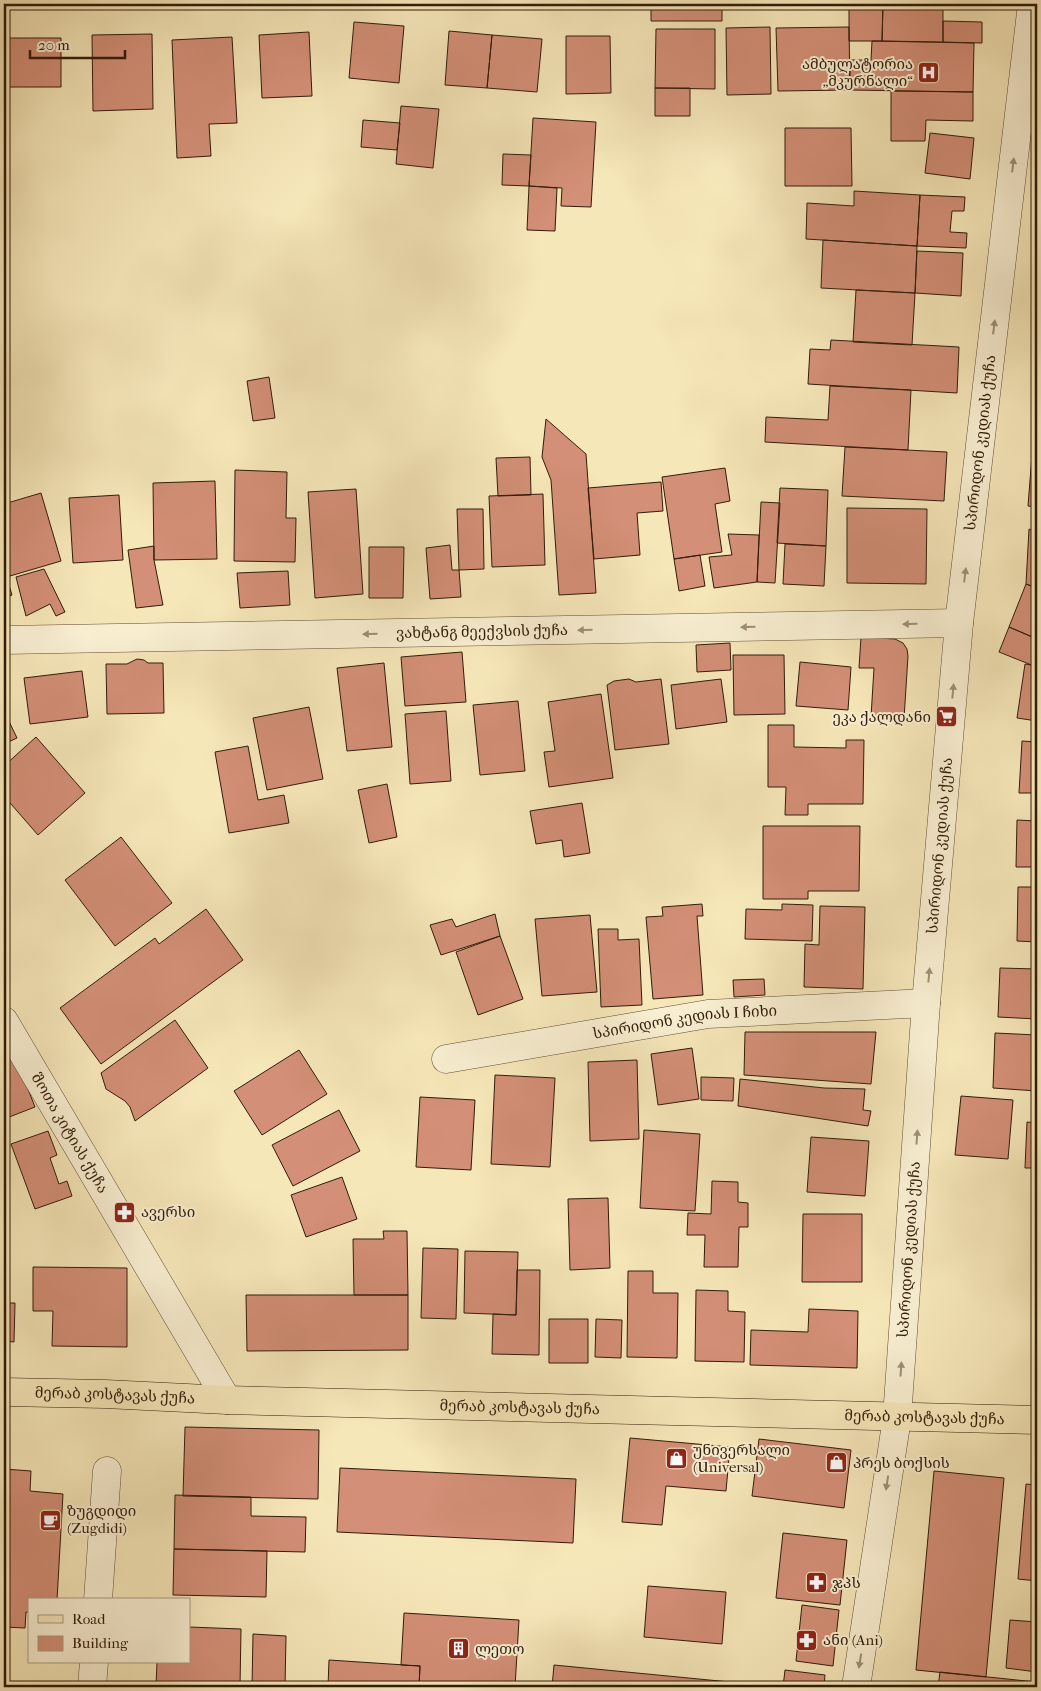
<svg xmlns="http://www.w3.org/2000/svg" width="1041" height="1691" viewBox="0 0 1041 1691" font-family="'IM FELL French Canon','Noto Serif Georgian',serif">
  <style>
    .building { fill: #d38f77; stroke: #311c08 }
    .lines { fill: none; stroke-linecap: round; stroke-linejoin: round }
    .minor-casing { stroke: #624f34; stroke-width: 29 }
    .major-casing { stroke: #311c08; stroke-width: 29 }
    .minor { stroke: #f9efd2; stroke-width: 28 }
    .major { stroke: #f6e7b9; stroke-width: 28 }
    .oneway { fill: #9f9077 }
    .labels { text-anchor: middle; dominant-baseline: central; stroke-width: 4; stroke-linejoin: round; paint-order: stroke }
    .poi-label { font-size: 15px; fill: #311c08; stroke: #f9efd2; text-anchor: start }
    .street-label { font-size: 15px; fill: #311c08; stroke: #f9efd2 }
  </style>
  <rect width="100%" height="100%" fill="#f6e7b9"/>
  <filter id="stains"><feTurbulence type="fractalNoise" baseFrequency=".004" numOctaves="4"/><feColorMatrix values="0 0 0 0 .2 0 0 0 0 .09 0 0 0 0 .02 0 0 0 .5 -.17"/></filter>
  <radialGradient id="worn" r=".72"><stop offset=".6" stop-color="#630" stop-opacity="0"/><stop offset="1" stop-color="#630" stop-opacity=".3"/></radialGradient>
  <path class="building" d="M651 4H722V21H651Z
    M849 4H883L882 41H849Z
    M883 4H943V42L882 41Z
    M943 21 982 22V43L943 42Z
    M354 22 404 26 399 83 349 78Z
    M770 27 771 94 727 95 726 28Z
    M849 27 850 90 778 91 776 28Z
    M656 29H715V89L655 88Z
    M449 31 492 35 487 88 445 85Z
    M309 32 312 96 262 98 259 35Z
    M152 34 153 109 93 111 92 35Z
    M492 35 542 39 537 92 487 88Z
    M566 36H610L611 93 566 94Z
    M232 37 237 123 209 124 211 156 177 158 172 40Z
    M4 38H61V87H4Z
    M872 41 974 43 973 92 850 90V60H871Z
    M655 88H690V116H655Z
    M891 91 973 92V121L926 120 925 141H891Z
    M401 106 439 109 433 168 396 164Z
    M533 118 596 122 591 207 561 206 562 188 529 186Z
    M363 120 400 123 397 150 361 147Z
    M785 128H851L852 186H785Z
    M930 133 974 138 970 179 925 173Z
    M503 154 531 155 529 186 502 185Z
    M529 186 557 188 555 231 527 230Z
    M854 191 920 195 917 246 806 239 807 203 854 206Z
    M920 195 965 197 964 211H952L950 232 967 233 966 248 917 246Z
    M823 240 917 246 915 293 821 288Z
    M917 251 963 253 961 296 915 293Z
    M856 290 915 293 912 345 853 342Z
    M831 340 959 347 957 393 808 384 810 349 830 350Z
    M269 377 275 418 253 421 247 381Z
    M830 386 911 390 908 450 765 442 766 417 828 420Z
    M1037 391V507L1028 506Z
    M546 419 586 454 596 593 559 595 551 480 542 457Z
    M845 447 947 452 944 501 842 496Z
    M530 457 531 495 498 496 496 458Z
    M725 468 730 501 715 504 722 552 674 559 662 477Z
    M235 470 287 472 286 518H296L295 562 234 561Z
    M215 481 217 559 154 560 153 483Z
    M661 482 663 511 637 513 640 555 594 559 588 488Z
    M780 488 828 490 826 546 777 543Z
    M356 489 363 594 315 598 308 492Z
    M41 493 61 561 10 576 4 555V504Z
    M543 494 545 565 492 567 489 496Z
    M119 495 123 560 73 563 69 498Z
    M761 502 780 503 775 583 757 582Z
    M847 508 927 509 926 584 847 583Z
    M457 509H483L484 569 459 570Z
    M1029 529 1037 533V588L1026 584Z
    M728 534 759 535 757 582 714 588 709 557 732 555Z
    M785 544 826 546 824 586 783 584Z
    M450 545 452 570H459L461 597 430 599 426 548Z
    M154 546V560L163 605 136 608 128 550Z
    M369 547H404L403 598H369Z
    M700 555 705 586 679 591 674 559Z
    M4 569 12 595 4 598Z
    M44 569 65 612 56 616 50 604 26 616 16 577Z
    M288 571 290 605 240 608 237 573Z
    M1026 584 1037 588V639L1009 627Z
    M1009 627 1037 639V658L1034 666 999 652Z
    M861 637 895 639 903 643 907 649 908 656 904 719 871 717 874 668H859Z
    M730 643 731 670 697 672 696 645Z
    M462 652 466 702 405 706 401 657Z
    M733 655H784L785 714 734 715Z
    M137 659 144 660 148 663H163L164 713 107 714 106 664H127Z
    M800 662 851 667 848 710 796 706Z
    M384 663 392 747 347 751 337 668Z
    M1025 664 1037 666V721L1017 718Z
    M82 671 88 717 30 724 24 678Z
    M629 679 636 682 661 679 669 744 615 750 607 685 614 681Z
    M721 679 727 722 676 729 671 685Z
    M601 694 613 778 549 787 544 752 555 751 548 702Z
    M518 701 525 771 480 775 473 705Z
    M309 707 323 779 267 790 253 718Z
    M4 711 17 738 4 744Z
    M446 711 451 781 410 784 405 714Z
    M768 725H794V747L846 748V740H864L863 804H808V815H785L786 787H768Z
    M36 737 85 793 38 835 4 796V766Z
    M1022 741 1037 742V793H1019Z
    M248 746 258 800 284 795 289 823 229 833 215 752Z
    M387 784 397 837 369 843 358 790Z
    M582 803 590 853 564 857 562 840 536 844 530 811Z
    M1017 820 1037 821V867H1016Z
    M763 826H860L859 891H808V899H763Z
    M121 837 172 903 115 946 65 880Z
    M1018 887H1037V942L1017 941Z
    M702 904 703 916H697L703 995 653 999 646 917 663 916 662 907Z
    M782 904 813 905 812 941 745 939 746 909 782 910Z
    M820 906 865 907 863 989 804 987 805 944 819 945Z
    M206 909 243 960 101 1064 60 1008 155 938 159 944Z
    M495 914 500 936 441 955 430 925 452 919 456 927Z
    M590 915 597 992 542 996 535 919Z
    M598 929H618V940L639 939 642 1005 601 1007Z
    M500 936 523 999 478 1015 456 952Z
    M1000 968 1037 969V1019L998 1017Z
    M764 979 765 995 734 997 733 980Z
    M175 1020 208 1068 135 1121 130 1107 125 1101 106 1089 101 1073Z
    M745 1032H876L871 1084 744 1075Z
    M995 1033 1037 1035V1091L993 1088Z
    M692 1048 699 1099 658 1105 651 1054Z
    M299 1050 327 1094 262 1135 234 1091Z
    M15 1056 35 1107 4 1119V1060Z
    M637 1060 639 1139 590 1141 588 1062Z
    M495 1075 555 1078 550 1167 491 1164Z
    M701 1077 734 1078 733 1101 701 1100Z
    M740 1079 824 1088 865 1089 863 1110 871 1111 868 1126 738 1106Z
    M961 1096 1013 1100 1008 1159 955 1155Z
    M420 1097 475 1100 471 1170 416 1167Z
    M339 1110 360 1151 293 1186 272 1145Z
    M1027 1122 1037 1123V1168H1025Z
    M644 1130 700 1134 695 1211 640 1208Z
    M48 1131 57 1155 50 1158 59 1184 67 1181 72 1196 35 1209 11 1144Z
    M811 1137 869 1141 865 1196 807 1192Z
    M342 1177 357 1219 306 1237 291 1195Z
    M712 1181 738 1182V1202L748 1203V1227H739L738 1267H704L705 1235H687L688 1213 711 1214Z
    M608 1198 610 1268 570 1270 568 1199Z
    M803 1214H862V1282H802Z
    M383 1231H407L408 1295H354L353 1239H384Z
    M423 1248 458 1249 456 1319 421 1318Z
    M465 1251 518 1252 516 1315 464 1313Z
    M4 1263H8L7 1303H15L14 1342 4 1341Z
    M33 1267 127 1268V1347L52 1346 53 1311H33Z
    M517 1270H540L539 1355 492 1354 493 1314 516 1315Z
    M628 1271H653V1293H678L677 1358 627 1357Z
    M696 1290 728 1291V1311L745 1312 744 1362 695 1361Z
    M246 1295H408V1350L247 1351Z
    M809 1309 858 1311 857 1368 750 1365 751 1330 808 1332Z
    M549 1319H588V1363H549Z
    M596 1319 622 1320 621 1358 595 1357Z
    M185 1427 319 1430 318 1499 183 1496Z
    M630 1438 730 1447 726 1491 666 1486 662 1525 622 1522Z
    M759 1439 851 1450 844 1508 752 1496Z
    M340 1468 576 1479 573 1543 337 1532Z
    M4 1469 31 1471 30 1491 63 1494 57 1600H29V1612H26L25 1628 4 1627Z
    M934 1471 1004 1478 986 1677 916 1670Z
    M1026 1484 1037 1485V1581L1018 1579Z
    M175 1495 251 1497V1516L306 1517 305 1552 174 1549Z
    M783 1533 847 1540 840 1605 776 1598Z
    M174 1549 267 1551 266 1597 173 1595Z
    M648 1586 726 1592 722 1644 644 1637Z
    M802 1605 839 1610 833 1666 796 1661Z
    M404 1613 519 1620 515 1687H419L420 1666 401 1665Z
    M1010 1620 1037 1622V1672L1006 1668Z
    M189 1627 241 1629 240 1687H156L157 1662H189Z
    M253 1634 286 1636 285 1687 252 1686Z
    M329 1660 420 1666 419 1687H328Z
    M554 1665 771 1686V1687H552Z
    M785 1670 825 1675 824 1687H783Z
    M940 1672 1036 1682V1687H938Z
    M869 1682 926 1687H869Z"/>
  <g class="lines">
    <defs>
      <g id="minor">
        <path id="s1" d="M4 640 959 623"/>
        <path id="s2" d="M4 1021 227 1400"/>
        <path id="s3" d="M446 1059 708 1014 926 1003"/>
        <path d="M98 1600 107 1471"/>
        <path d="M92 1687 94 1662"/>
        <path id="s4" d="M856 1687 897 1418 926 1003 959 623 1032 4"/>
      </g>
      <g id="major">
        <path id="s5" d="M4 1392 105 1394 227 1400 1037 1420"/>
      </g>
    </defs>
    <use href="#minor" class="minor-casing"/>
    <use href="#major" class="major-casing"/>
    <use href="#minor" class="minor"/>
    <use href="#major" class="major"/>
  </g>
  <defs><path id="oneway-solid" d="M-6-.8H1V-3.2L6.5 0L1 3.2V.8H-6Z" transform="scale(1.25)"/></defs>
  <g class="oneway">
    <use href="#oneway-solid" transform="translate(1013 165) rotate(-83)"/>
    <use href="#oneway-solid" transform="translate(994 327) rotate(-83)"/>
    <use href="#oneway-solid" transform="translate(965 575) rotate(-83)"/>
    <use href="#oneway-solid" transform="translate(910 624) rotate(179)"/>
    <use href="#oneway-solid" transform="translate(748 627) rotate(179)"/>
    <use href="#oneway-solid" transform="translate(585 630) rotate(179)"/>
    <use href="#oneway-solid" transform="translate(370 634) rotate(179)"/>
    <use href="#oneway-solid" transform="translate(953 691) rotate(-85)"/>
    <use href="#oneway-solid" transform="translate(929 975) rotate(-85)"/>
    <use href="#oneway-solid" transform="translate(917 1137) rotate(-86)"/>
    <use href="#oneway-solid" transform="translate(901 1369) rotate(-86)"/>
    <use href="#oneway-solid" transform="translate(887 1483) rotate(99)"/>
    <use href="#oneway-solid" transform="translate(860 1661) rotate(99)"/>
  </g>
  <defs>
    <symbol id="hospital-square" viewBox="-11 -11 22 22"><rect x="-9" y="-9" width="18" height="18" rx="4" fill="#8f2418" stroke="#f9efd2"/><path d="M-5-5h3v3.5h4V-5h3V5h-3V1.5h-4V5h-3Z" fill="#fff"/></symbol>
    <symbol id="supermarket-square" viewBox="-11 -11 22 22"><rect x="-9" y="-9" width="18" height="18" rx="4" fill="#8f2418" stroke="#f9efd2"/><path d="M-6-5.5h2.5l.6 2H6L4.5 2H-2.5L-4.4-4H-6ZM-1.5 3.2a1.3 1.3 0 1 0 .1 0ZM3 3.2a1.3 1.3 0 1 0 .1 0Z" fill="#fff"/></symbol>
    <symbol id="pharmacy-square" viewBox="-11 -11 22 22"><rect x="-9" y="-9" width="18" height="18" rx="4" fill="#8f2418" stroke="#f9efd2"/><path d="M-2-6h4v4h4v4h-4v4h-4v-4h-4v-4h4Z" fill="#fff"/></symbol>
    <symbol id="shop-square" viewBox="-11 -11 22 22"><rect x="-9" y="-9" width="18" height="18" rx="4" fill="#8f2418" stroke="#f9efd2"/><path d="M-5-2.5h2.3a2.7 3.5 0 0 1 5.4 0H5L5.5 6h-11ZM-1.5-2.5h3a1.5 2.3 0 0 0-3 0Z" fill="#fff"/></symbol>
    <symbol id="cafe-square" viewBox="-11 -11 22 22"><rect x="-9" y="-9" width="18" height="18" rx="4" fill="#8f2418" stroke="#f9efd2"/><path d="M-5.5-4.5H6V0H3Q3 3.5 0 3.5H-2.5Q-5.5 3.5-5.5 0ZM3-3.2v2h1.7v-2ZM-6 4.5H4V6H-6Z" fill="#fff"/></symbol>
    <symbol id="building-square" viewBox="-11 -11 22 22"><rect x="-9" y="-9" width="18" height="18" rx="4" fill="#8f2418" stroke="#f9efd2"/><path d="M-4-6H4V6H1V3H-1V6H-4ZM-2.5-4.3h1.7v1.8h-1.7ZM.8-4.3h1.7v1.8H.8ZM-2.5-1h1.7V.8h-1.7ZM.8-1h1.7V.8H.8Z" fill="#fff"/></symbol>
  </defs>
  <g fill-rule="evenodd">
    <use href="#hospital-square" x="916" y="60" width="25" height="25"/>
    <use href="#supermarket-square" x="934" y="704" width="25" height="25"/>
    <use href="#pharmacy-square" x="112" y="1200" width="25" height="25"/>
    <use href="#shop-square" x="664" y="1446" width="25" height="25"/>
    <use href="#shop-square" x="824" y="1450" width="25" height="25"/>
    <use href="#cafe-square" x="38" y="1508" width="25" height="25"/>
    <use href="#pharmacy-square" x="804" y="1570" width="25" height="25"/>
    <use href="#pharmacy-square" x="794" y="1628" width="25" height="25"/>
    <use href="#building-square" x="446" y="1636" width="25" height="25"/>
  </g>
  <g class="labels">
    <g class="poi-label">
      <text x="913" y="64" text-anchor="end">ამბულატორია<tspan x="913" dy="17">„მკურნალი“</tspan></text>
      <text x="931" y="717" text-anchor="end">ეკა ქალდანი</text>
      <text x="141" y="1212">ავერსი</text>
      <text x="693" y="1450">უნივერსალი<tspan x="693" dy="17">(Universal)</tspan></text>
      <text x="853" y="1463">პრეს ბოქსის</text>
      <text x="67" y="1511">ზუგდიდი<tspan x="67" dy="17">(Zugdidi)</tspan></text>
      <text x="832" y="1583">ჯპს</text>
      <text x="823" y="1640">ანი (Ani)</text>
      <text x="475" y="1649">ლეთო</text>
    </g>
    <g class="street-label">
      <text stroke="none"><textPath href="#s4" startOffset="1251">სპირიდონ კედიას ქუჩა</textPath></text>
      <text stroke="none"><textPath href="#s1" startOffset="478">ვახტანგ მეექვსის ქუჩა</textPath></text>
      <text stroke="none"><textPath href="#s4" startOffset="846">სპირიდონ კედიას ქუჩა</textPath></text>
      <text stroke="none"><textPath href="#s3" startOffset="242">სპირიდონ კედიას I ჩიხი</textPath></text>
      <text stroke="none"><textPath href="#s2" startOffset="130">შოთა კიტიას ქუჩა</textPath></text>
      <text stroke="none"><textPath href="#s4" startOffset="441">სპირიდონ კედიას ქუჩა</textPath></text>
      <text stroke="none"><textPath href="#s5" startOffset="111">მერაბ კოსტავას ქუჩა</textPath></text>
      <text stroke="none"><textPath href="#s5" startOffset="516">მერაბ კოსტავას ქუჩა</textPath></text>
      <text stroke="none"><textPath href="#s5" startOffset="921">მერაბ კოსტავას ქუჩა</textPath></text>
    </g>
  </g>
  <rect width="1041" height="1691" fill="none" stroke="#f6e7b9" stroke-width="20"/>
  <rect x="5" y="5" width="1031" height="1681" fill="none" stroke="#311c08" stroke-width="2.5"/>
  <rect x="10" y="10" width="1021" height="1671" fill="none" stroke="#311c08"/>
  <rect x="28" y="1598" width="162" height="65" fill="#f9efd2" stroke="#a99b81"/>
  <rect x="38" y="1615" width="25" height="8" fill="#f6e7b9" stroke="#a99b81"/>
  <text x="72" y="1624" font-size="15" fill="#311c08">Road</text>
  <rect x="38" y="1636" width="25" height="15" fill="#d38f77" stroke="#a99b81"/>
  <text x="72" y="1648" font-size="15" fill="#311c08">Building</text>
  <path d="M30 50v8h95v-8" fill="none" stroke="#311c08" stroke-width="2.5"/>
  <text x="38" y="50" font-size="15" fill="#311c08" stroke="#f9efd2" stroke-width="4" paint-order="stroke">20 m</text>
  <rect width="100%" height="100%" filter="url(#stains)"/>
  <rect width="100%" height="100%" fill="url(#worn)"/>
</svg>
